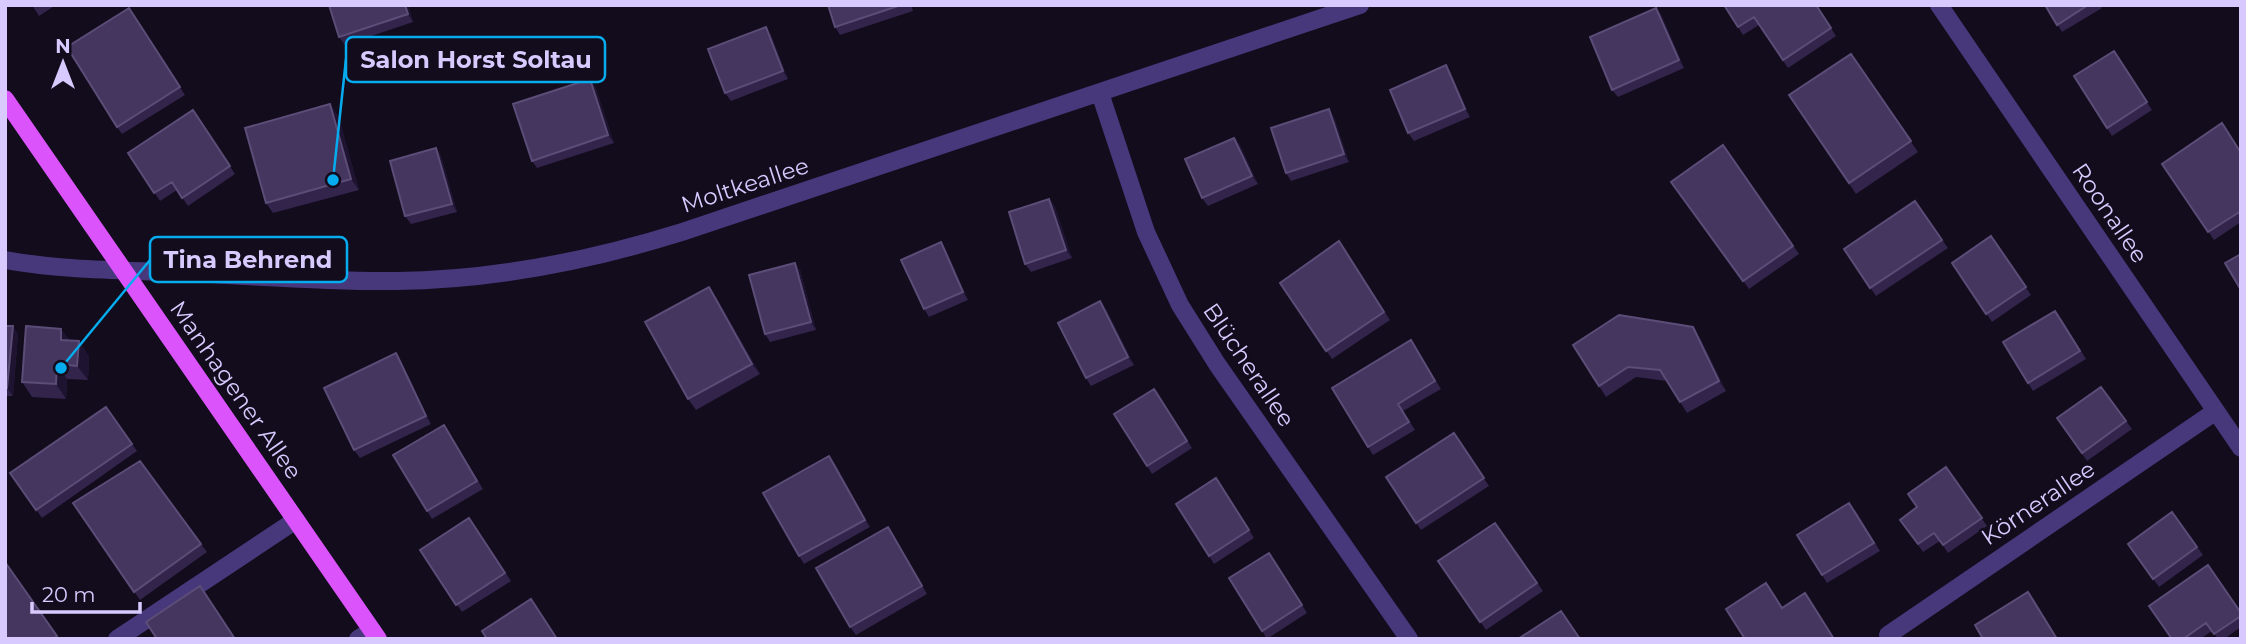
<svg xmlns="http://www.w3.org/2000/svg" width="2246" height="644" viewBox="0 0 2246 644" font-family="Montserrat,sans-serif">
  <style>
    .lines { fill: none; stroke-linecap: round; stroke-linejoin: round }
    .minor { stroke: #46387b; stroke-width: 18 }
    .major { stroke: #da53fb; stroke-width: 18 }
    .wall { fill: #32244b }
    .shaded-wall { fill: #1e1330 }
    .building { fill: #44365e; stroke: #5b4d77; stroke-width: 2 }
    .labels { text-anchor: middle; dominant-baseline: central; stroke-width: 5; stroke-linejoin: round; paint-order: stroke }
    .street-label { font-size: 23px; fill: #d8c9fe; stroke: #120c1d }
    .leader { fill: none; stroke: #06aced; stroke-width: 2.5 }
    .callout-dot { fill: #06aced; stroke: #120c1d; stroke-width: 2.5 }
    .callout { fill: #120c1d; stroke: #06aced; stroke-width: 2.5 }
    .callout-label { font-size: 24px; text-anchor: middle; font-weight: bold; fill: #d8c9fe }
  </style>
  <rect width="100%" height="100%" fill="#120c1d"/>
  <g class="lines">
    <path class="minor" d="M1939 5 2241 448
      M1100 93 1146 232 1180 305 1217 364 1409 639
      M5 260C65 271 129 270 190 273 258 276 327 282 396 281 494 280 589 261 682 232L1360 5
      M1888 635 2216 411
      M117 639 296 520
      M358 639 372 630"/>
    <path class="major" d="M5 99 378 639"/>
  </g>
  <path class="wall" d="M32 5H56L39 16Z
    M329 5H408L413 22 345 45 339 37Z
    M828 5H911L913 11 840 35 835 27Z
    M1724 5H1816L1836 36 1788 68 1759 25 1743 35Z
    M2045 5H2101L2102 8 2062 32Z
    M129 8 185 95 122 134 117 127Z
    M1656 8 1662 16 1684 68 1618 97 1612 90Z
    M766 27 771 35 788 79 731 101 725 93Z
    M2114 51 2152 110 2112 136 2107 128Z
    M1851 54 1918 152 1856 194 1789 95Z
    M1451 73 1470 117 1414 141 1408 133Z
    M595 86 614 143 537 168 532 161Z
    M193 110 235 174 188 206 177 190 160 201 128 153Z
    M338 115 359 190 273 213 266 203Z
    M1334 117 1349 162 1291 181 1286 173Z
    M1240 145 1258 184 1208 206 1202 198Z
    M1723 145 1799 254 1749 289 1671 182Z
    M436 148 441 156 457 212 411 224 405 216Z
    M2241 152V222L2214 240 2162 164Z
    M1049 199 1055 207 1072 258 1031 272 1025 264Z
    M1915 201 1948 248 1876 296 1844 249Z
    M1991 236 2031 295 1992 322 1952 263Z
    M1339 241 1390 320 1332 359 1280 283Z
    M941 242 946 250 968 300 929 317 924 309Z
    M800 270 816 330 770 342 765 334Z
    M716 297 760 374 696 410 688 399Z
    M1106 309 1134 365 1091 386 1086 378Z
    M2061 318 2086 359 2033 391 2028 383Z
    M5 326 18 334 13 396H5Z
    M61 329 70 341 89 356 88 380 67 379 66 399 32 397 22 382Z
    M1700 338 1726 391 1687 413 1667 381 1636 377 1606 397 1573 345Z
    M1416 348 1441 389 1403 411 1415 430 1373 455 1368 447Z
    M401 361 431 424 360 458 354 450Z
    M2101 387 2132 429 2087 461 2057 418Z
    M1160 397 1192 448 1152 474 1147 466Z
    M106 407 137 451 42 518 10 473Z
    M449 433 483 489 432 519 427 511Z
    M1454 433 1489 486 1421 530 1386 477Z
    M140 461 207 552 140 600 73 503Z
    M835 464 870 527 804 564 799 556Z
    M1946 467 1987 526 1948 553 1940 541 1923 552 1900 520 1917 507Z
    M1222 486 1254 538 1214 564 1209 556Z
    M1855 510 1880 551 1827 583 1822 575Z
    M2172 512 2203 555 2159 587 2128 544Z
    M469 518 511 581 462 612 420 550Z
    M1495 523 1543 591 1486 630 1438 561Z
    M888 527 927 594 856 635 850 627Z
    M1275 561 1307 613 1267 639 1262 631Z
    M2149 606 2241 613V627L2224 639H2218L2212 631 2200 639H2172Z"/>
  <path class="shaded-wall" d="M405 5H408L413 22 408 14Z
    M1656 8 1662 16 1684 68 1679 60Z
    M766 27 771 35 788 79 783 71Z
    M1446 65 1451 73 1470 117 1465 109Z
    M590 79 595 86 614 143 608 135Z
    M330 104 338 115 359 190 351 179Z
    M1329 109 1334 117 1349 162 1344 154Z
    M1234 138 1240 145 1258 184 1252 176Z
    M436 148 441 156 457 212 452 204Z
    M1049 199 1055 207 1072 258 1066 250Z
    M941 242 946 250 968 300 963 292Z
    M795 263 800 270 816 330 811 322Z
    M709 287 716 297 760 374 752 364Z
    M1100 301 1106 309 1134 365 1128 357Z
    M13 326 18 334 13 396 7 388Z
    M1693 327 1700 338 1726 391 1719 381Z
    M61 329 72 343 61 340Z
    M79 341 89 356 88 380 77 366Z
    M396 353 401 361 431 424 426 416Z
    M57 364 67 379 66 399 56 384Z
    M829 456 835 464 870 527 865 520Z"/>
  <path class="building" d="M329 5H405L408 14 339 37Z
    M828 5H901L835 27Z
    M1724 5H1816L1831 28 1783 60 1754 17 1738 27Z
    M2045 5H2088L2057 25Z
    M129 8 180 87 117 127 67 47Z
    M1656 8 1679 60 1612 90 1590 37Z
    M766 27 783 71 725 93 708 49Z
    M2114 51 2147 102 2107 128 2074 76Z
    M1851 54 1911 141 1849 183 1789 95Z
    M1446 65 1465 109 1408 133 1390 90Z
    M590 79 608 135 532 161 513 104Z
    M330 104 351 179 266 203 245 128Z
    M1329 109 1344 154 1286 173 1271 128Z
    M193 110 230 166 182 198 172 182 154 193 128 153Z
    M2222 123 2241 153V211L2208 232 2162 164Z
    M1234 138 1252 176 1202 198 1185 159Z
    M1723 145 1793 246 1743 281 1671 182Z
    M436 148 452 204 405 216 390 161Z
    M1049 199 1066 250 1025 264 1009 212Z
    M1915 201 1942 240 1870 288 1844 249Z
    M1991 236 2026 287 1986 314 1952 263Z
    M1339 241 1384 312 1326 351 1280 283Z
    M941 242 963 292 924 309 901 260Z
    M2241 254V290L2225 263Z
    M795 263 811 322 765 334 749 275Z
    M709 287 752 364 688 399 645 322Z
    M1100 301 1128 357 1086 378 1058 323Z
    M2055 311 2080 351 2028 383 2003 342Z
    M1619 315 1693 327 1719 381 1680 402 1660 370 1628 367 1599 386 1573 345Z
    M5 326H13L7 388H5Z
    M26 326 61 329V340L79 341 77 366 57 364 56 384 22 382Z
    M1411 340 1435 381 1398 404 1409 422 1368 447 1332 388Z
    M396 353 426 416 354 450 324 388Z
    M2101 387 2126 421 2082 453 2057 418Z
    M1154 389 1187 441 1147 466 1114 414Z
    M106 407 132 444 36 510 10 473Z
    M444 425 477 481 427 511 393 455Z
    M1454 433 1484 478 1416 523 1386 477Z
    M829 456 865 520 799 556 763 493Z
    M140 461 201 544 134 592 73 503Z
    M1946 467 1982 518 1943 545 1934 533 1918 544 1900 520 1917 507 1908 494Z
    M1216 478 1249 530 1209 556 1176 504Z
    M1849 503 1874 543 1822 575 1797 535Z
    M2172 512 2197 547 2153 579 2128 544Z
    M469 518 505 573 456 605 420 550Z
    M1495 523 1537 583 1480 622 1438 561Z
    M888 527 922 586 850 627 816 568Z
    M1269 553 1302 605 1262 631 1229 578Z
    M5 562 57 636 53 639H5Z
    M2208 565 2241 613V616L2214 634 2206 623 2183 639H2172L2149 606Z
    M1766 583 1782 608 1805 593 1834 639H1745L1726 609Z
    M200 586 235 639H157L146 622Z
    M2028 592 2057 639H1983L1975 625Z
    M531 599 557 639H487L482 631Z
    M1561 611 1580 639H1518Z"/>
  <g class="labels">
    <g class="street-label">
      <text transform="translate(745 185) rotate(-18)">Moltkeallee</text>
      <text transform="translate(2110 213) rotate(56)">Roonallee</text>
      <text transform="translate(1249 365) rotate(56)">Blücherallee</text>
      <text transform="translate(236 390) rotate(55)">Manhagener Allee</text>
      <text transform="translate(2038 503) rotate(-34)">Körnerallee</text>
    </g>
  </g>
  <path class="leader" d="M333 180L346 59M61 368L150 260"/>
  <g class="callout-dot">
    <circle cx="333" cy="180" r="7"/>
    <circle cx="61" cy="368" r="7"/>
  </g>
  <g class="callout">
    <rect x="346" y="37" width="259" height="45" rx="7"/>
    <rect x="150" y="237" width="197" height="45" rx="7"/>
  </g>
  <g class="callout-label">
    <text x="476" y="68">Salon Horst Soltau</text>
    <text x="248" y="268">Tina Behrend</text>
  </g>
  <rect width="2246" height="644" fill="none" stroke="#d8c9fe" stroke-width="14"/>
  <g transform="translate(63 63)" stroke="#120c1d" stroke-width="5" paint-order="stroke">
  <path d="M0-5L12 26L0 18L-12 26Z" fill="#d8c9fe"/>
  <text y="-10" font-size="19" font-weight="bold" text-anchor="middle" fill="#d8c9fe">N</text>
  </g>
  <path d="M32 602v10h108v-10" fill="none" stroke="#d8c9fe" stroke-width="3.5"/>
  <text x="42" y="602" font-size="21" fill="#d8c9fe" stroke="#120c1d" stroke-width="5" paint-order="stroke">20 m</text>
</svg>
